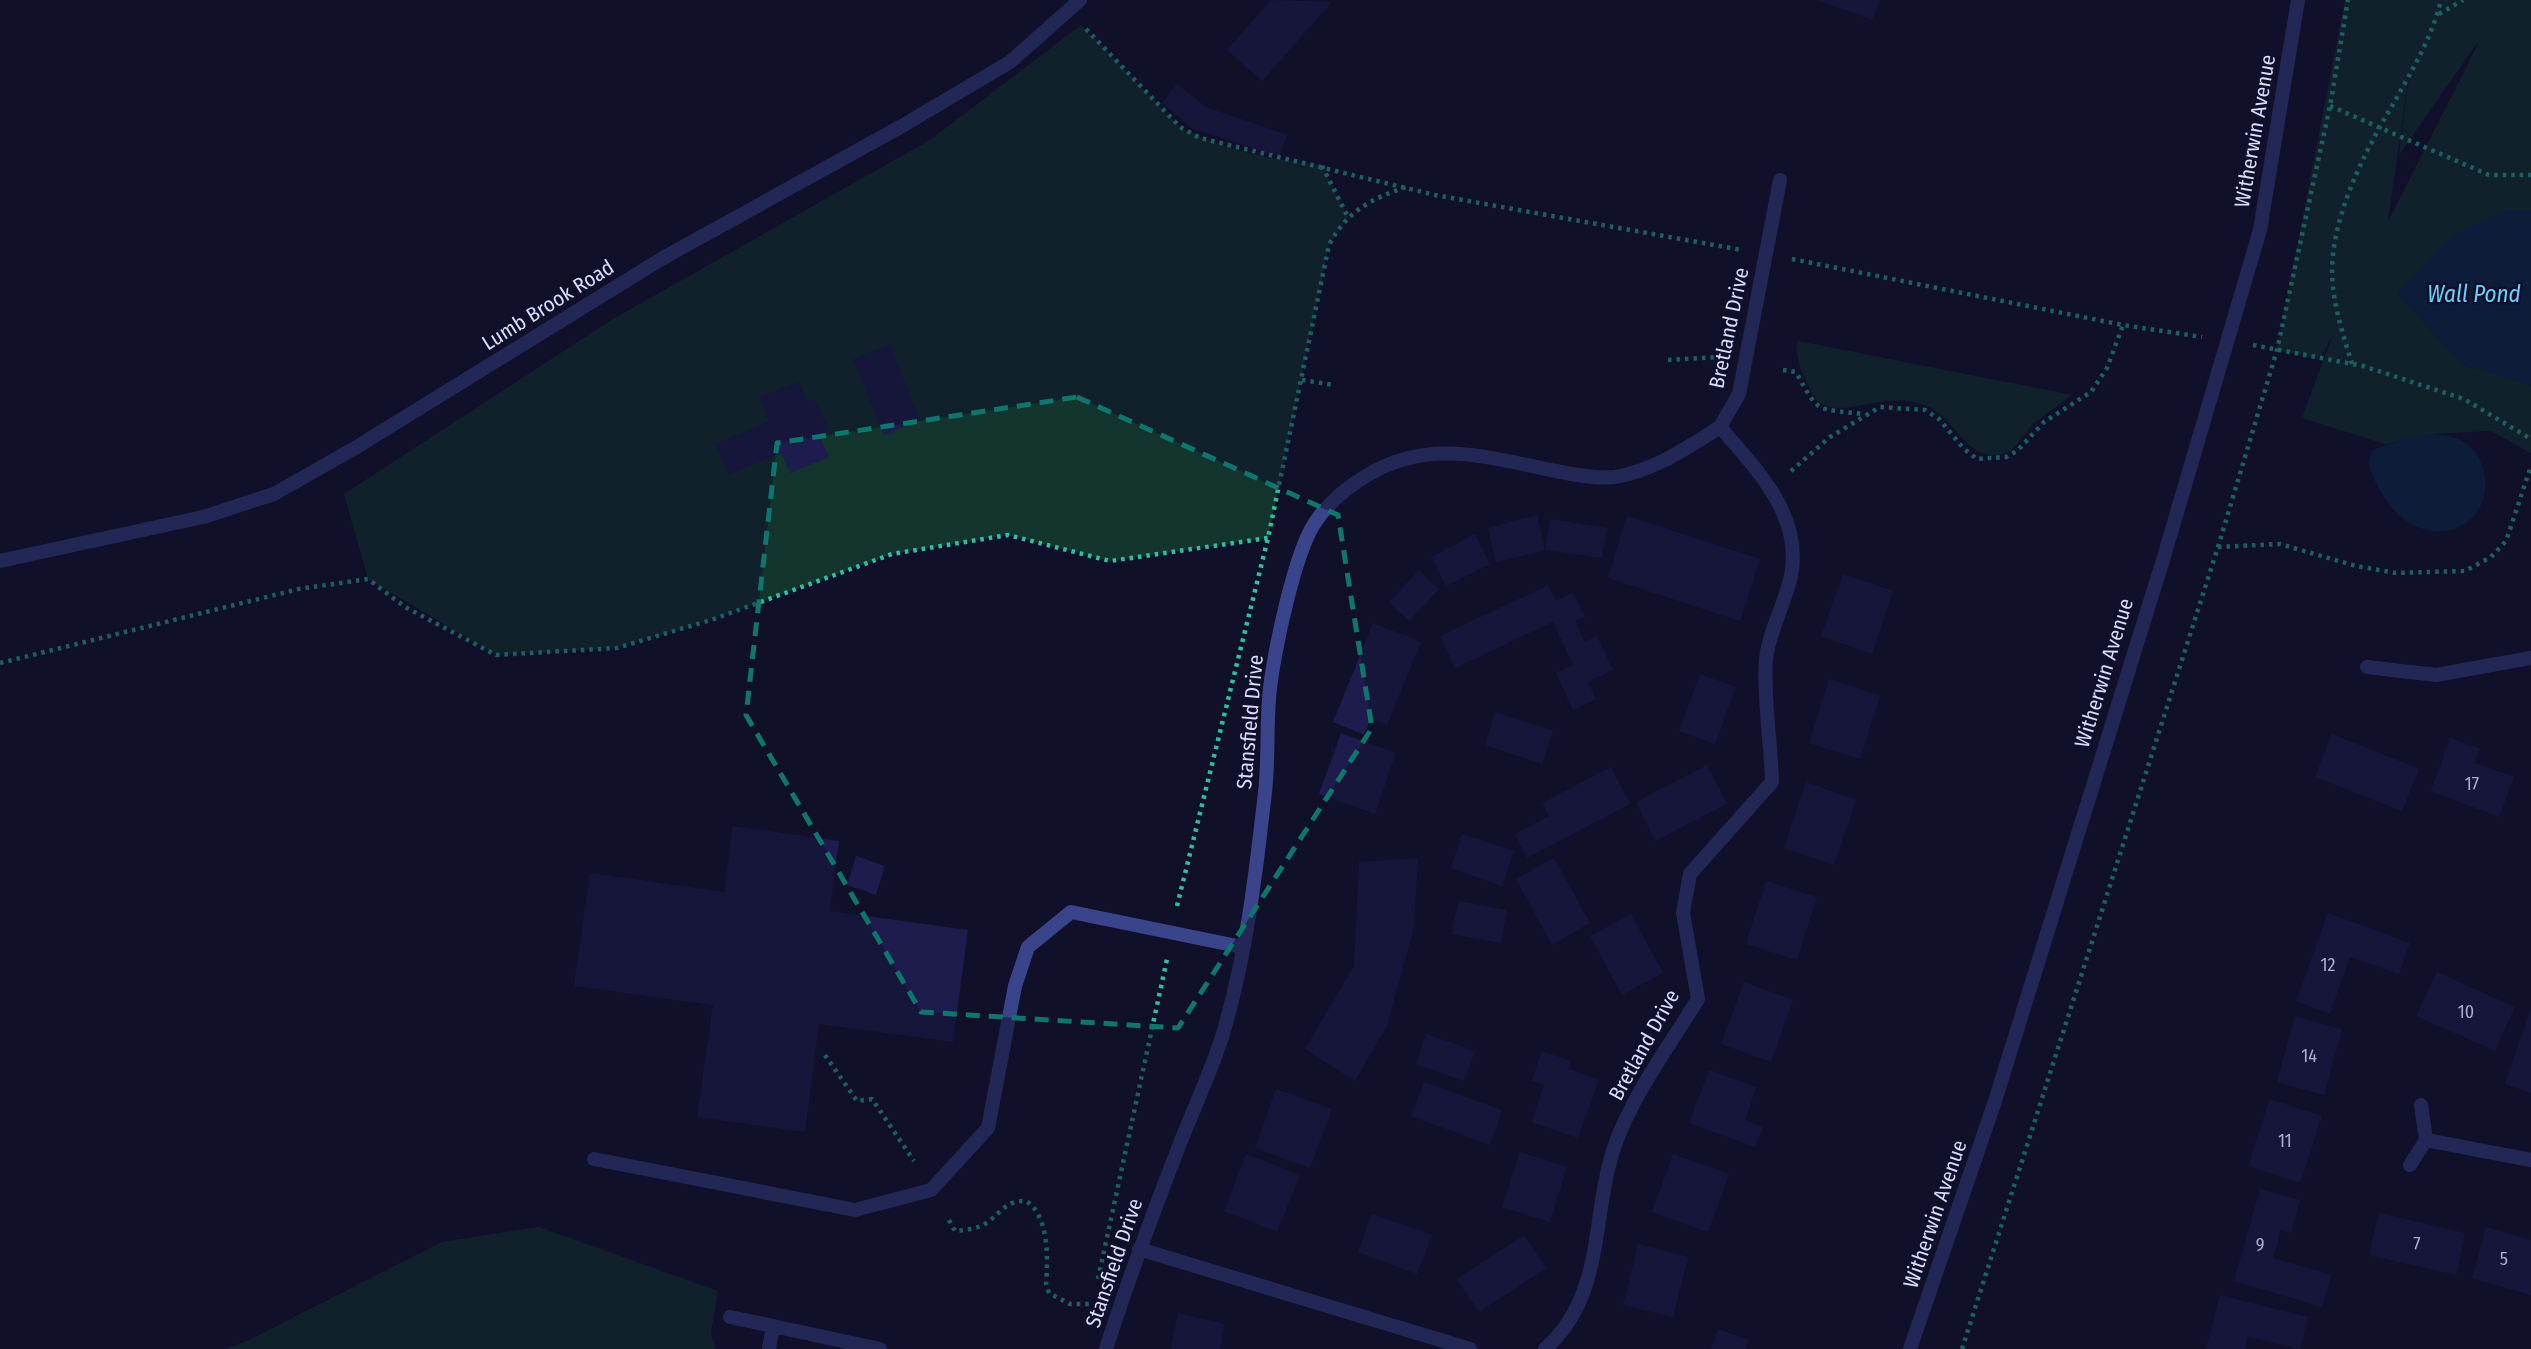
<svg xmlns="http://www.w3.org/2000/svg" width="2531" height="1349" viewBox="0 0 2531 1349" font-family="'Fira Sans Condensed',sans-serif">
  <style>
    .green { fill: #13352e; fill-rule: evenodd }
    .water { fill: #0a2b4a }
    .building { fill: #1e1c4c }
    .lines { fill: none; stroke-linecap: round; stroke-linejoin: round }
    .path { stroke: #2ebf9f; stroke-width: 4.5; stroke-dasharray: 3.5 5; stroke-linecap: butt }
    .service { stroke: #3a448a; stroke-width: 14 }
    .minor { stroke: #3a448a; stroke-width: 14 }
    .tertiary { stroke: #3a448a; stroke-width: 14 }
    .marked { fill: none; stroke: #0f766e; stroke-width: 5; stroke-dasharray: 14 9; stroke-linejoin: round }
    .labels { text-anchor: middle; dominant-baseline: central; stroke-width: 5; stroke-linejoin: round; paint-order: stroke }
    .number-label { font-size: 18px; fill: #abacd2 }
    .street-label { font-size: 21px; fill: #dadcff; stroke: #11102b }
    .water-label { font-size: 23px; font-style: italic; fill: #68d1ff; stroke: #11102b }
  </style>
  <rect width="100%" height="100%" fill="#11102b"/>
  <path class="green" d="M2345 0H2531V210H2506L2397 293 2463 365 2531 385V453L2491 431 2431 434 2385 444 2302 418 2334 332 2320 359 2277 350ZM2477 43 2478 44 2388 222 2413 46 2399 155Z
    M1081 25 1180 127C1222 151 1274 159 1322 166L1348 217 1329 245 1268 538 1110 561 1008 535 892 554 714 619 617 648 496 655 368 579 344 494 613 319 930 140Z
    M1797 341H1798L2072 395 2034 423 2011 451C1972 469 1959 425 1933 409 1894 386 1847 418 1822 404 1814 400 1811 390 1807 382 1800 367 1796 358 1797 341Z
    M539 1227 718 1291 711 1333 716 1349H225L249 1340 442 1242Z"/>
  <path class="water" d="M2506 210H2531V385L2463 365 2397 293 2454 234Z
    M2431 434C2455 435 2473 441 2482 465 2497 506 2462 542 2420 528 2394 520 2375 487 2368 462L2373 450 2409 437Z"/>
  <path class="building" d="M1271 0 1332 2 1262 81 1227 50Z
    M1817 0H1880L1873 20Z
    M1177 84 1206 107 1287 135 1279 156 1193 129 1162 103Z
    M890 344 920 420 884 435 853 359Z
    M799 381 808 402 815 399 829 430 819 435 829 457 790 473 781 453 728 475 715 444 769 421 759 397Z
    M1537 515 1545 550 1496 562 1488 528Z
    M1627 516 1760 559 1740 621 1608 578Z
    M1550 519 1607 528 1602 558 1545 550Z
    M1475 534 1490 564 1446 586 1431 557Z
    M1419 570 1439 589 1409 621 1389 602Z
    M1843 574 1893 591 1872 654 1821 636Z
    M1548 585 1556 601 1573 592 1585 617 1575 621 1585 642 1597 636 1613 670 1588 682 1596 699 1573 710 1556 673 1573 665 1553 622 1455 668 1440 636Z
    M1373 623 1421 642 1387 725 1371 718 1364 735 1333 722Z
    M1700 674 1736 687 1715 744 1679 731Z
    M1829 679 1880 696 1860 759 1809 743Z
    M1495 712 1553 731 1542 764 1485 745Z
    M1341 733 1396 753 1375 814 1319 794Z
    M2332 734 2419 769 2402 811 2315 777Z
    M2450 738 2480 749 2475 763 2514 777 2499 817 2431 791Z
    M1707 765 1727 804 1655 841 1636 802Z
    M1611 767 1630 804 1527 858 1515 834 1549 816 1542 803Z
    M1806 782 1856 800 1834 865 1784 848Z
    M733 826 839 841 830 911 968 930 953 1042 819 1024 805 1132 697 1117 713 1005 574 986 590 873 724 892Z
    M1462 834 1514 851 1502 886 1451 868Z
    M856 856 885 866 876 895 847 885Z
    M1418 858 1414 927 1387 1026 1355 1081 1305 1049 1354 966 1359 862Z
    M1554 858 1590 923 1552 945 1516 879Z
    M1766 881 1817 897 1797 960 1746 944Z
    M1458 901 1507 910 1501 943 1452 934Z
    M2328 913 2410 943 2399 974 2350 957 2330 1014 2296 1001Z
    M1631 914 1663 973 1622 995 1590 936Z
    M2437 972 2515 1007 2495 1051 2416 1016Z
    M1744 982 1793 1000 1771 1062 1721 1044Z
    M2531 1008V1093L2505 1084Z
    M2295 1016 2342 1030 2324 1095 2277 1082Z
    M1426 1034 1475 1051 1464 1081 1416 1064Z
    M1542 1051 1571 1061 1568 1069 1599 1080 1578 1138 1532 1122 1544 1085 1532 1081Z
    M1709 1070 1756 1087 1745 1120 1763 1127 1755 1147 1689 1123Z
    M1424 1082 1502 1110 1490 1145 1411 1116Z
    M1276 1089 1332 1109 1310 1168 1255 1148Z
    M2270 1099 2322 1116 2300 1183 2248 1166Z
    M1520 1152 1567 1167 1550 1222 1502 1207Z
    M1246 1154 1300 1175 1277 1232 1224 1211Z
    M1673 1154 1729 1174 1708 1232 1652 1212Z
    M2260 1189 2300 1200 2291 1233 2281 1230 2273 1258 2331 1275 2322 1307 2234 1281Z
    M2379 1213 2465 1233 2456 1275 2369 1255Z
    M1372 1214 1432 1235 1417 1274 1358 1252Z
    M2486 1227 2531 1240V1295L2472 1278Z
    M1524 1235 1546 1268 1479 1312 1457 1279Z
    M1638 1244 1688 1257 1673 1317 1623 1305Z
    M2220 1295 2308 1317 2300 1349 2248 1337 2245 1349H2206Z
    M1178 1313 1224 1324 1220 1349H1171Z
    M1718 1329 1749 1340 1745 1349H1711Z"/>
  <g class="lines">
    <path class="path" d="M2439 14 2463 0
      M1086 29 1180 127 1200 138 1435 195 1742 250
      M2330 106 2489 175H2531
      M1322 166 1348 217
      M1792 259 2123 325 2202 337
      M2253 345 2363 366 2464 399 2531 439
      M1668 360 1718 357
      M2352 364C2343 334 2332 302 2332 270 2333 214 2364 153 2392 106 2411 72 2432 38 2441 0
      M1783 370 1796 372C1819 415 1816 408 1862 414
      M1302 380 1334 385
      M1791 471 1830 437 1880 407 1925 410 1939 419 1964 449 1977 459 2006 457 2017 451 2044 422 2091 392 2107 368 2123 325
      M2218 547 2280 544 2356 566 2396 573 2465 571 2491 557 2506 541 2531 466
      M0 663 299 589 368 579 405 607 496 655 617 648 714 619 892 554 1008 535 1110 561 1268 538
      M1177 906 1268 538 1329 245C1347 211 1371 199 1406 187
      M825 1055 857 1101 872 1099 914 1161
      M949 1220 955 1231C966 1230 978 1229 988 1222 1001 1212 1007 1200 1026 1201 1049 1215 1048 1259 1046 1284L1049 1293 1070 1304H1094
      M1098 1279 1167 959
      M1962 1349 2218 547 2277 350 2330 106 2348 0"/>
    <path class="service" d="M594 1159 855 1210 931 1190 988 1128 1015 986 1028 947 1071 912 1242 947"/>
    <path class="minor" d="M2367 667 2436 675 2531 658
      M2426 1140 2531 1160
      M2410 1165 2426 1140 2421 1105
      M1139 1249 1470 1349
      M730 1317 773 1326 769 1349
      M773 1326 880 1349
      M1106 1349C1128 1280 1153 1213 1179 1146 1193 1110 1210 1074 1222 1037 1246 958 1256 873 1265 792 1269 758 1266 722 1270 688 1275 648 1294 556 1314 524 1327 504 1346 488 1366 476 1430 437 1488 458 1556 471 1575 475 1596 479 1615 477 1654 471 1688 447 1720 427
      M1545 1349C1607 1294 1590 1214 1616 1142 1635 1091 1670 1045 1698 999L1683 913 1690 874 1772 782C1771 743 1763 697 1766 659 1769 631 1785 604 1791 576 1803 515 1756 469 1720 427L1739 394 1780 180
      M1910 1349 1995 1101 2163 560 2260 230 2298 0"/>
    <path class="tertiary" d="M0 561 203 517 274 494 355 448 663 258 902 126 1010 62 1080 0"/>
  </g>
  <path d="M0 0H2531V1349H0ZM1077 397 1338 515 1372 728 1178 1028 921 1012 746 715 777 443Z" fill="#11102b" fill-opacity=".55" fill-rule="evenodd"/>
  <path class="marked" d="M1077 397 1338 515 1372 728 1178 1028 921 1012 746 715 777 443Z"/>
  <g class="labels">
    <g class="number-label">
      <text x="2472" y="784">17</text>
      <text x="2328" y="965">12</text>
      <text x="2466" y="1012">10</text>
      <text x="2309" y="1056">14</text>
      <text x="2285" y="1141">11</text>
      <text x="2417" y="1244">7</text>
      <text x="2260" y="1245">9</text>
      <text x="2504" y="1259">5</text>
    </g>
    <g class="street-label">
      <text transform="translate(2255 131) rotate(-80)">Witherwin Avenue</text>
      <text transform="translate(548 305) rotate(-32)">Lumb Brook Road</text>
      <text transform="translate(1729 328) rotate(-78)">Bretland Drive</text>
      <text transform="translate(2104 673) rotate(-73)">Witherwin Avenue</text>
      <text transform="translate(1250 722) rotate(-85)">Stansfield Drive</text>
      <text transform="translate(1644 1045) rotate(-61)">Bretland Drive</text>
      <text transform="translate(1935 1214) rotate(-71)">Witherwin Avenue</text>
      <text transform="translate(1114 1263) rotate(-71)">Stansfield Drive</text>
    </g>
    <g class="water-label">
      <text x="2474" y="294">Wall Pond</text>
    </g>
  </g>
</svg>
